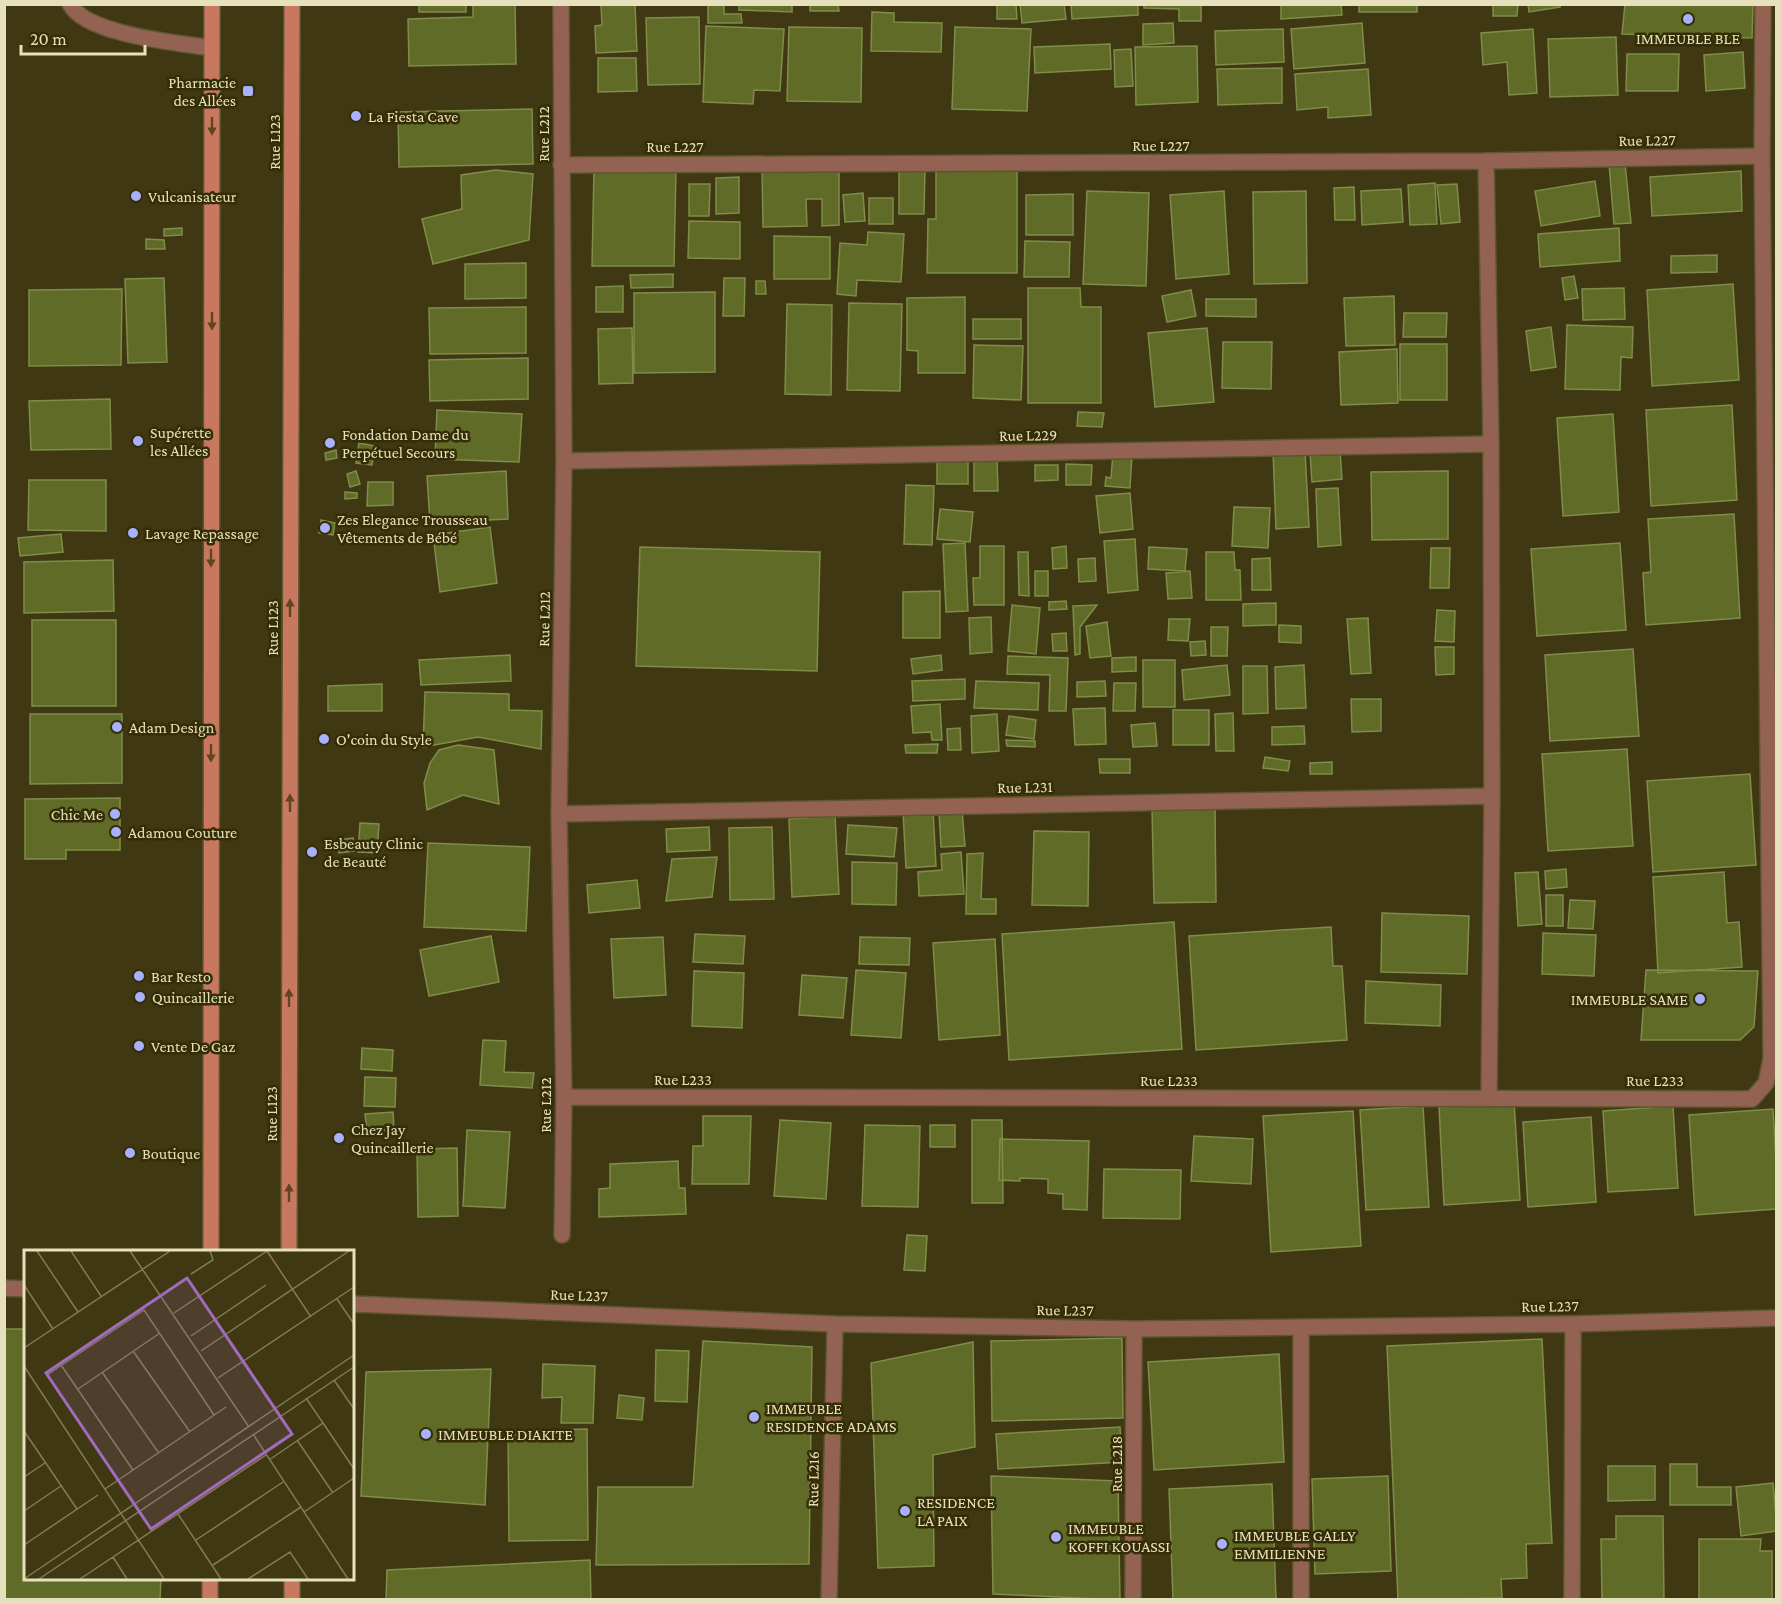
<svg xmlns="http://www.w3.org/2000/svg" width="1781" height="1604" viewBox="0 0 1781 1604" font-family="'Crimson Pro',serif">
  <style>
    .building { fill: #5f6b27; stroke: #808c49; stroke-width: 1.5 }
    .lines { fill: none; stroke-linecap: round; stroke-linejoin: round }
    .service-casing { stroke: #5d5631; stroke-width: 18 }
    .minor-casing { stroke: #5d5631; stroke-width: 18 }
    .tertiary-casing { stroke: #5d5631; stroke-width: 18 }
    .secondary-casing { stroke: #5d5631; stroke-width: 18 }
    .service { stroke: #946252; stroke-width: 15 }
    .minor { stroke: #946252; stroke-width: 15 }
    .tertiary { stroke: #946252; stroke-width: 15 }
    .secondary { stroke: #c7785f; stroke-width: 15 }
    .oneway { fill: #614421 }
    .poi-dot { fill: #a7b1fc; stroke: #352d06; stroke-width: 2 }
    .labels { text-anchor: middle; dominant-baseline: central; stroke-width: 5; stroke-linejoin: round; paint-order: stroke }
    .poi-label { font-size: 16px; fill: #e7e0bd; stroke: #352d06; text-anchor: start }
    .street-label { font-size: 16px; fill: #e7e0bd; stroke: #352d06 }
    .inset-road { fill: none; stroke: #827b56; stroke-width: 1.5 }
    .view { fill: #a16bbe; fill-opacity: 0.15; stroke: #a16bbe; stroke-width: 3 }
    .inset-edge { fill: none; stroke: #e7e0bd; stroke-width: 3 }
  </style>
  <rect width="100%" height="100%" fill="#3f3812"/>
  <path class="building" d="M419 4H466V12H419Z
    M473 4H515L516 64 409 66 408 19 473 17Z
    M635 4 637 51 596 53 595 26 602 25 601 5Z
    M739 4H792V12L739 10Z
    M810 4H838L839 11H810Z
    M997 4H1016L1017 19H997Z
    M1020 4H1064L1066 19 1022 23Z
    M1071 4H1138V15L1072 19Z
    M1144 4H1201V21H1179V9L1144 8Z
    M1281 4H1341L1342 15 1281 19Z
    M1359 4H1417V12H1359Z
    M1493 4H1518L1517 16H1493Z
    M1528 4H1560V7L1529 12Z
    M1625 4H1753L1752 38 1622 34Z
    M708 5H724V14H741L742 23H708Z
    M872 12 894 13V22L942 23 941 52 871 51Z
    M699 17 700 84 648 85 646 18Z
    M1173 23 1174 43 1143 45V24Z
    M1362 23 1365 63 1294 69 1291 29Z
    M706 26 784 29 780 91 754 90 753 104 703 102Z
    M789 27 862 28 861 102 787 101Z
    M955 27 1031 29 1027 111 952 109Z
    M1283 29 1284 62 1216 65 1215 31Z
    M1533 29 1537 93 1509 95 1507 62 1483 65 1481 33Z
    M1616 37 1618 95 1550 97 1548 39Z
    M1110 44 1111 69 1035 73 1034 47Z
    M1197 46 1198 102 1136 105 1135 47Z
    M1131 49 1133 86 1115 87 1114 50Z
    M1743 52 1745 88 1706 91 1704 55Z
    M1627 54H1679L1678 91H1626Z
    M598 58H636L637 91 598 92Z
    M1282 68V103L1218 105 1217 69Z
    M1368 69 1371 115 1328 118V107L1297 110 1295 74Z
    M532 109 533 164 399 167 398 112Z
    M1625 163 1631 223 1614 224 1609 164Z
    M839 167V225L822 226V199H806L807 226 763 227 762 169Z
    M594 168 676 169 674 266H592Z
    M1017 168V273H927L928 219H936V169Z
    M899 169H925L924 214H899Z
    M496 170 533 174 529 240 433 264 422 219 462 209 461 175Z
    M1741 171 1742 211 1652 216 1650 177Z
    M739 177V213L716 214V178Z
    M1595 181 1600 216 1541 226 1535 191Z
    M1435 183 1437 224 1410 225 1408 185Z
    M689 184H710L709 216H689Z
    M1457 184 1460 222 1441 224 1437 185Z
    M1354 187 1355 220H1335L1334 188Z
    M1401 189 1403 222 1362 225 1361 191Z
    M1087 191 1149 193 1146 286 1083 284Z
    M1224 191 1229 274 1176 279 1170 195Z
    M1306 191 1307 283 1254 284 1253 192Z
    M863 193 865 221 845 222 843 195Z
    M1073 194V235H1026V195Z
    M869 198H893V224H869Z
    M689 221 740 222V259L688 258Z
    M182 228V235L164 236V229Z
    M1619 228 1620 261 1540 267 1538 234Z
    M868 232 904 234 901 282 857 280 856 296 837 294 840 243 867 245Z
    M774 236 830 237V279H774Z
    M146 239 164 240 165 249H146Z
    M1025 241 1070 242 1069 277H1024Z
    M1717 255V272L1671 273V256Z
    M526 263V298L465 299V264Z
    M673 274V287L631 288 630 275Z
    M1574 276 1578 298 1565 300 1562 278Z
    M164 278 167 362 128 363 125 279Z
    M724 278H745L744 316H723Z
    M756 281H765L766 294H756Z
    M1733 284 1739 380 1652 386 1647 290Z
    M623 286V312H596V287Z
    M1028 288H1080L1081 307H1101V403H1028Z
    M1624 288 1625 319 1583 320 1582 289Z
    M122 289 121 365 29 366V290Z
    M1191 290 1196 316 1167 322 1162 296Z
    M715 292V372L634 373V293Z
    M1394 296 1395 345 1346 346 1344 298Z
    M965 297V373H918V351L907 350V298Z
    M1206 299H1256V317L1206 316Z
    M849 303 902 304 900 391 847 390Z
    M787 304 832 305 831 395 785 394Z
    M526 307V353L430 354 429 308Z
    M1404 313H1447L1446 337H1403Z
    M973 319H1021V339H973Z
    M1567 325 1633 327 1632 358 1621 357 1620 390 1565 389Z
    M1551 327 1556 367 1531 371 1526 331Z
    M632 328 633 383 599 384 598 329Z
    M1207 328 1214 402 1155 407 1148 333Z
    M1223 342H1272L1271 389 1222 388Z
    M1400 344H1447V400H1400Z
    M974 345 1023 346 1021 400 973 398Z
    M1397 349 1398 403 1341 405 1339 352Z
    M528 358V399L430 401 429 360Z
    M110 399 111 449 31 450 29 401Z
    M1732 405 1737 500 1651 506 1646 410Z
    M437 410 522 414 519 462 435 459Z
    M1078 412 1104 413 1102 427 1077 426Z
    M1613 414 1619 512 1563 516 1557 418Z
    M359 443 375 446 372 465 356 463Z
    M336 450 337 458 326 460 325 453Z
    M1305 450 1309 527 1276 529 1273 452Z
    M1340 451 1342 479 1312 482 1310 454Z
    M1113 453 1132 454 1130 488 1105 486 1106 477 1111 478Z
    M937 456 968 457V484H937Z
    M974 459H997L998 491H974Z
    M1066 464 1092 465 1091 485H1066Z
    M1035 465H1058V480L1035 481Z
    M356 471 360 484 350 487 347 474Z
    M506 471 508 519 430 523 427 476Z
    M1448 471V539L1372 540 1371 472Z
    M29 480H106V531L28 530Z
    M368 482H393V505L367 506Z
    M906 485 934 486 932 545 904 544Z
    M1338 488 1341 545 1318 547 1316 489Z
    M345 492 357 493V498L345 499Z
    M1130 493 1133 529 1100 533 1096 496Z
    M1234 507 1270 508 1268 548 1232 546Z
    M940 509 973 512 970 542 937 539Z
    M1734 514 1740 618 1646 625 1643 573 1651 572 1648 519Z
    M321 520 335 523 333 535 319 533Z
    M490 527 497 583 440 592 433 535Z
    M61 534 63 552 20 556 18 538Z
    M1135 539 1138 590 1108 593 1104 541Z
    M965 543 968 611 946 612 943 544Z
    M1620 543 1626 630 1537 636 1531 549Z
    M980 546H1004V605H974L973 578H980Z
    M1066 546 1067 568 1053 569 1052 548Z
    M640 547 820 552 817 671 636 666Z
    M1149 547 1187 549 1185 571 1148 569Z
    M1431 548H1450L1449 588H1430Z
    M1018 552H1028L1029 596 1019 595Z
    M1206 552H1234L1235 570H1240L1241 600H1206Z
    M1095 558 1096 581 1079 582 1078 559Z
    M1270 558 1271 590H1252V559Z
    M113 560 114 611 24 613V562Z
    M1035 571H1048V596H1035Z
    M1190 571 1192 598 1168 599 1166 573Z
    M940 591V638H903V592Z
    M1066 601 1067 609 1049 610V602Z
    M1276 603V625L1243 626V604Z
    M1012 605 1040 608 1036 654 1008 651Z
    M1097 605 1080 627V654L1075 655 1073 606Z
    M1437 610 1455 611 1454 642 1435 641Z
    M991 617 992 652 970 654 969 618Z
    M1368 618 1371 673 1351 674 1347 619Z
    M1169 619H1190L1188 641 1168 640Z
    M32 620H116V706H32Z
    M1107 622 1111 656 1090 658 1086 626Z
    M1279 625 1301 626V643L1279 642Z
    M1211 627H1228L1227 656H1211Z
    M1066 633 1067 651H1053L1052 634Z
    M1205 641 1206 655 1191 656 1190 642Z
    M1435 647H1454V674L1436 675Z
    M1633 649 1639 736 1550 741 1545 655Z
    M510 655 511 681 421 685 419 660Z
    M941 655 942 670 913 674 911 659Z
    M1008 656 1068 658 1066 711H1049L1050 675 1007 674Z
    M1136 657V671L1112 672V658Z
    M1143 660H1175V707H1143Z
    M1227 665 1230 695 1184 700 1182 670Z
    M1304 665 1306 708 1276 709 1275 667Z
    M1243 666H1267L1268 713 1243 714Z
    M965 679V699L913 701 912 681Z
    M976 681 1039 683 1038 710 974 708Z
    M1105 681 1106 696 1077 697V682Z
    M1114 683H1136L1135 711H1113Z
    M382 684V711H328V686Z
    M425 692 509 694V710L542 711 541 749 478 737 423 747Z
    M1351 699H1381V731L1352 732Z
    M940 704 942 740H932L931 732 913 733 911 706Z
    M1105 708 1106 744 1075 745 1073 709Z
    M1173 710H1209V745H1173Z
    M1233 713 1234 751H1216L1215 714Z
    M30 714H122V783L30 784Z
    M997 714 999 751 972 753 971 716Z
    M1009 716 1036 720 1034 739 1006 735Z
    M1155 723 1157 746 1133 747 1131 725Z
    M1304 726 1305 744 1272 745V727Z
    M960 728 961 750H948L947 729Z
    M1006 740 1035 741V747L1007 746Z
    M938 744 937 753H906L905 745Z
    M458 745 494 750 499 804 463 795 427 810 424 783 430 763 439 750Z
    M1627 749 1633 846 1548 851 1542 754Z
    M1265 757 1290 761 1288 771 1263 768Z
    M1099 759H1130V773H1100Z
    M1332 762V774H1310V763Z
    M1750 774 1756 865 1653 872 1647 781Z
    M120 798V850H66V859H25V799Z
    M1215 807 1216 902 1154 903 1152 808Z
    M933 810 936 866 906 868 903 812Z
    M962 810 965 846 941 847 939 811Z
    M835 816 839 894 792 897 789 819Z
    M360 823 379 824 377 853 358 852Z
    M848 825 897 828 894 857 846 854Z
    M709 827 710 850 667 852 666 829Z
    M772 827 774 899 730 900 729 828Z
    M1034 831 1089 832 1088 906 1032 905Z
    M353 838 354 851 339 853 338 840Z
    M428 843 530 847 526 931 424 927Z
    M961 852 964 894 919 896 918 872 942 870 941 854Z
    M983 853 981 899H996V914H966L967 854Z
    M717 857 712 897 666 901 672 859Z
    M852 862 897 863 896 905 852 904Z
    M1566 869 1567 887 1546 889 1545 871Z
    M1538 872 1542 924 1518 926 1515 873Z
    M1724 872 1727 923 1739 922 1742 967 1658 973 1653 877Z
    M637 880 640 908 589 913 587 885Z
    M1546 895H1563V926H1546Z
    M1570 900 1595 901 1593 929 1568 928Z
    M1382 913 1469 916 1467 974 1381 972Z
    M1174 922 1182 1049 1009 1060 1002 934Z
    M1331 927 1333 966H1342L1347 1040 1196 1050 1189 936Z
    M1543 933 1596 935 1594 976 1542 974Z
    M695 934 745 936 743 964 693 962Z
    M491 936 499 982 429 996 420 950Z
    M663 937 666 995 614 998 611 939Z
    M860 937 910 938 909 965 859 964Z
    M995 939 1000 1035 939 1040 933 943Z
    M856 970 906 973 901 1038 851 1035Z
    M1646 970 1758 971 1754 1027 1740 1040H1641Z
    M694 971 744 973 742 1028 692 1026Z
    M802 975 847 978 843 1018 799 1015Z
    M1366 981 1441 985 1440 1026 1365 1023Z
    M483 1040 506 1041 504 1072 534 1073 532 1088 480 1085Z
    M362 1048 393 1050 392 1071 361 1069Z
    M365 1077 396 1078 395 1107 364 1106Z
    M1514 1101 1520 1200 1444 1205 1439 1107Z
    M1423 1106 1429 1207 1366 1210 1360 1110Z
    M1673 1106 1678 1188 1608 1192 1603 1111Z
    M1773 1109 1776 1158V1209L1695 1215 1689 1115Z
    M1353 1111 1361 1246 1271 1252 1263 1116Z
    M393 1112 394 1130 367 1132 365 1114Z
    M703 1116H751L749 1184H692L693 1146H703Z
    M1591 1117 1596 1202 1528 1207 1523 1122Z
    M780 1120 831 1123 826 1199 774 1196Z
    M972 1120H1002L1003 1203H972Z
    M865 1125 920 1126 918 1207 862 1206Z
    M930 1125H955V1147H930Z
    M467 1130 510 1132 505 1208 463 1206Z
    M1194 1136 1253 1139 1251 1184 1191 1181Z
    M1000 1139 1089 1141 1087 1210 1063 1209V1194L1048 1193V1179L1020 1178V1181L999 1180Z
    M457 1148 458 1216 418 1217 417 1149Z
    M678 1161 679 1188H685L686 1214 599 1217V1189L610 1188V1164Z
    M1104 1169 1181 1170 1180 1219 1103 1218Z
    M907 1235 927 1236 925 1271 904 1270Z
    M4 1329H26V1578H161L160 1600H4Z
    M1122 1338 1123 1418 992 1421 991 1341Z
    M1542 1339 1552 1543 1526 1544 1527 1578 1501 1579 1502 1598 1398 1600 1387 1346Z
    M703 1341 812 1347 809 1564 596 1565 598 1487H693Z
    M973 1342 975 1447 933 1455 934 1566 878 1568 871 1363Z
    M656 1350 689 1351 687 1402 655 1401Z
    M1279 1354 1284 1462 1154 1470 1148 1362Z
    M543 1364 595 1366 593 1423H561L562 1397 542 1398Z
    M491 1369 485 1505 361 1496 366 1372Z
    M619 1395 644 1398 642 1420 617 1418Z
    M1120 1427 1122 1462 998 1469 996 1434Z
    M587 1429 588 1540 509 1541 508 1431Z
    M1670 1464H1697V1487H1731V1505H1670Z
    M1608 1466H1655V1500L1608 1501Z
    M991 1476 1118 1481 1120 1600 993 1594Z
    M1388 1476 1391 1571 1315 1574 1312 1479Z
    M1773 1483 1776 1515V1531L1741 1536 1736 1487Z
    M1272 1484 1276 1600H1173L1169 1489Z
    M1616 1516H1663L1664 1600H1602L1601 1539H1616Z
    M1699 1539H1761L1760 1551H1772V1600H1699Z
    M590 1560 591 1600H386L387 1570Z"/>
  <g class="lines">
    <defs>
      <path id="service" d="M70 4C86 35 180 43 212 48"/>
      <path id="minor" d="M561 4 564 461 559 814 564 1097 562 1235
        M1486 161 1491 444 1492 796 1489 1098
        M561 165 1486 161 1762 156
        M564 461 1491 444
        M559 814 1492 796
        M564 1097 1752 1099 1766 1083 1771 1059 1762 156 1763 4
        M352 1304 835 1324 1134 1329 1573 1324 1776 1318
        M829 1600 835 1324
        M1133 1600 1134 1329
        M1301 1600V1327
        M1572 1600 1573 1324"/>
      <path id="tertiary" d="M4 1288 26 1289"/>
      <path id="secondary" d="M211 1252 212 4
        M289 1252 292 4
        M292 1578V1600
        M210 1600V1578"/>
    </defs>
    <use href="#service" class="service-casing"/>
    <use href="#minor" class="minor-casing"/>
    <use href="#tertiary" class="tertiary-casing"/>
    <use href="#secondary" class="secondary-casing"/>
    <use href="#service" class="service"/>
    <use href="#minor" class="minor"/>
    <use href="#tertiary" class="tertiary"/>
    <use href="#secondary" class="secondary"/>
  </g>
  <defs><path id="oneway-solid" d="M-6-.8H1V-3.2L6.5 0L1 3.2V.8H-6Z" transform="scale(1.5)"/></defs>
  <g class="oneway">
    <use href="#oneway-solid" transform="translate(212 126) rotate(90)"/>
    <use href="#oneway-solid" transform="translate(212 321) rotate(90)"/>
    <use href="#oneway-solid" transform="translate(211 558) rotate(90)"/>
    <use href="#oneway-solid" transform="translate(290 608) rotate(-90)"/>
    <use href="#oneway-solid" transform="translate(211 753) rotate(90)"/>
    <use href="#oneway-solid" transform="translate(290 803) rotate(-90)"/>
    <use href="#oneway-solid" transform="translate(289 998) rotate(-90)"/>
    <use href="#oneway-solid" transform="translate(289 1193) rotate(-90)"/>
  </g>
  <g class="poi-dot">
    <circle cx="1688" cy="19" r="6"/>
    <rect x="242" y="85" width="12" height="12" rx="3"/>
    <circle cx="356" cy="116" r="6"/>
    <circle cx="136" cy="196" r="6"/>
    <circle cx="138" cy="441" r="6"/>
    <circle cx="330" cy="443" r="6"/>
    <circle cx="325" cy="528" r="6"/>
    <circle cx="133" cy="533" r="6"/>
    <circle cx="117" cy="727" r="6"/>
    <circle cx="324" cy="739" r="6"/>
    <circle cx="115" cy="814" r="6"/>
    <circle cx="116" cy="832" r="6"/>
    <circle cx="312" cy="852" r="6"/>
    <circle cx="139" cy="976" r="6"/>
    <circle cx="140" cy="997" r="6"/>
    <circle cx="1700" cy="999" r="6"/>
    <circle cx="139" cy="1046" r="6"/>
    <circle cx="339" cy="1138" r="6"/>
    <circle cx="130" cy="1153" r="6"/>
    <circle cx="754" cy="1417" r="6"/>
    <circle cx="426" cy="1434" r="6"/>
    <circle cx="905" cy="1511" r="6"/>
    <circle cx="1056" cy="1537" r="6"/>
    <circle cx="1222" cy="1544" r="6"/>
  </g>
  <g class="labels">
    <g class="poi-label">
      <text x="1688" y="38" text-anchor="middle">IMMEUBLE BLE</text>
      <text x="236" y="82" text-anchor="end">Pharmacie<tspan x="236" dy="18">des Allées</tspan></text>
      <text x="368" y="116">La Fiesta Cave</text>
      <text x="148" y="196">Vulcanisateur</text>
      <text x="150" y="432">Supérette<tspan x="150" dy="18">les Allées</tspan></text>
      <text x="342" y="434">Fondation Dame du<tspan x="342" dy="18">Perpétuel Secours</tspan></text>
      <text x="337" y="519">Zes Elegance Trousseau<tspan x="337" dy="18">Vêtements de Bébé</tspan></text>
      <text x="145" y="533">Lavage Repassage</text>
      <text x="129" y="727">Adam Design</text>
      <text x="336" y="739">O'coin du Style</text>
      <text x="103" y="814" text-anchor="end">Chic Me</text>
      <text x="128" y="832">Adamou Couture</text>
      <text x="324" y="843">Esbeauty Clinic<tspan x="324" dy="18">de Beauté</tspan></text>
      <text x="151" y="976">Bar Resto</text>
      <text x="152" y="997">Quincaillerie</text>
      <text x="1688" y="999" text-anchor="end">IMMEUBLE SAME</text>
      <text x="151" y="1046">Vente De Gaz</text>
      <text x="351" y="1129">Chez Jay<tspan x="351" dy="18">Quincaillerie</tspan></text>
      <text x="142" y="1153">Boutique</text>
      <text x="766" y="1408">IMMEUBLE<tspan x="766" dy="18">RESIDENCE ADAMS</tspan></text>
      <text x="438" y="1434">IMMEUBLE DIAKITE</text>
      <text x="917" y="1502">RESIDENCE<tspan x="917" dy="18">LA PAIX</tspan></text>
      <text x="1068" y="1528">IMMEUBLE<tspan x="1068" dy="18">KOFFI KOUASSI</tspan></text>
      <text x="1234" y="1535">IMMEUBLE GALLY<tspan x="1234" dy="18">EMMILIENNE</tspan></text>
    </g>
    <g class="street-label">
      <text transform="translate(543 134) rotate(-90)">Rue L212</text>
      <text transform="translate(1647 140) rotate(-1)">Rue L227</text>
      <text transform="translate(274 142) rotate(-90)">Rue L123</text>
      <text x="1161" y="145">Rue L227</text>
      <text x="675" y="146">Rue L227</text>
      <text transform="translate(1028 435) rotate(-1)">Rue L229</text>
      <text transform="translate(544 619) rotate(-89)">Rue L212</text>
      <text transform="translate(272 628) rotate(-90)">Rue L123</text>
      <text transform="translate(1025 787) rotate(-1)">Rue L231</text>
      <text x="683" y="1079">Rue L233</text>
      <text x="1169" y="1080">Rue L233</text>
      <text x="1655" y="1080">Rue L233</text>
      <text transform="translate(545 1105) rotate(-90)">Rue L212</text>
      <text transform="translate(271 1114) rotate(-90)">Rue L123</text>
      <text transform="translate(579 1295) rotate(2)">Rue L237</text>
      <text transform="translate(1550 1306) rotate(-1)">Rue L237</text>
      <text transform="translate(1065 1310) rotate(1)">Rue L237</text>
      <text transform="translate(1116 1464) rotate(-90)">Rue L218</text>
      <text transform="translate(813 1479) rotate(-89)">Rue L216</text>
    </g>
  </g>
  <g transform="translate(24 1250)">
    <rect width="330" height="330" fill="#3f3812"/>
    <path class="inset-road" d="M13 1 54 62M47 1 77 46M106 1 225 177M243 1 287 67M167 24 189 10 186 1M0 35 29 79M313 49 330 74M150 63 243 1M167 86 242 35M0 98 146 1M109 101 166 182M177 101 325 1M37 115 109 220M0 116 140 329M78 122 134 202M23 125 120 60 190 165M194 128 330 37M310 130 330 159M54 139 136 83M299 173 330 219M0 181 53 259M229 184 324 329M273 190 309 243M245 210 299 173 282 148M0 227 21 213M81 239 202 157M0 261 37 236M280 262 330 228M154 264 197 329M172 290 259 232M0 295 74 245M89 307 103 329M189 315 277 257M0 329 330 105M15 329 330 117M56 329 242 205M224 329 266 302 284 329"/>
    <path class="view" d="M163 28 268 184 127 279 22 123Z"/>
    <rect width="330" height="330" class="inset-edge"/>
  </g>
  <rect width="1781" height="1604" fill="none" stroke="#e7e0bd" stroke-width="12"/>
  <path d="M21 45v9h124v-9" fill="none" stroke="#e7e0bd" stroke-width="3"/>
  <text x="30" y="45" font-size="18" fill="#e7e0bd" stroke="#352d06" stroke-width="4.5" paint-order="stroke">20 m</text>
</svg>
